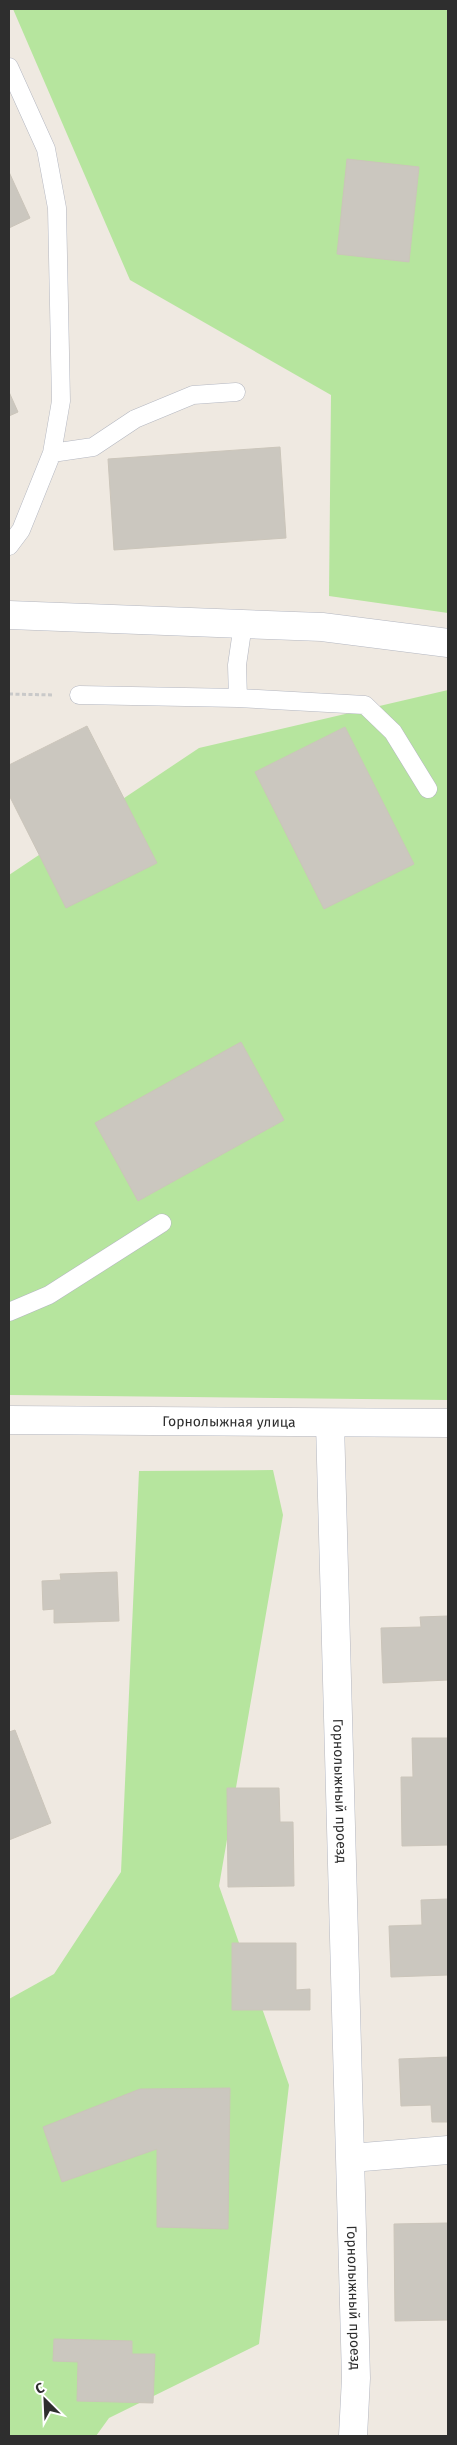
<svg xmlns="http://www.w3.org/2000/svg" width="457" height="2445" viewBox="0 0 457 2445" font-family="'Fira Sans',sans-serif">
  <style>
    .green { fill: #b6e59e }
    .building { fill: #cbc7bf; stroke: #cbc5ba }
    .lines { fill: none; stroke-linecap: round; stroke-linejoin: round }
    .lane-casing { stroke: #b4b7c1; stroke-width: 19 }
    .street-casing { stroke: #b4b7c1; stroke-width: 29 }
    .path { stroke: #c9c9c9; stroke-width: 3; stroke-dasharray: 4 2.5; stroke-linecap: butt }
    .lane { stroke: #fff; stroke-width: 18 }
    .street { stroke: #fff; stroke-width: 28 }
    .labels { text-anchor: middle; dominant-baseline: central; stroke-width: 4; stroke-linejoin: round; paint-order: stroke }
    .street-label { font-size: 14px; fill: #2e2e2e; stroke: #fff }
  </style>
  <rect width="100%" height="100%" fill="#efe9e1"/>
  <path class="green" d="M13 9H448V613L329 596 331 395 130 280Z
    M448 690V1400L9 1395V875L199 748Z
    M273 1470 283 1515 219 1886 289 2085 259 2344 109 2418 96 2436H9V1999L54 1974 121 1872 139 1471Z"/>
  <path class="building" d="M347 159 419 167 409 262 337 254Z
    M9 172 30 218 9 228Z
    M9 392 18 412 9 416Z
    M280 447 286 538 114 550 108 459Z
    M87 726 157 863 66 908 9 795V765Z
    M345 727 414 864 324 909 255 772Z
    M241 1042 284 1120 138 1201 95 1123Z
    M117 1572 119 1621 54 1623V1609L43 1610 42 1581 61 1580 60 1574Z
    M448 1616V1680L383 1683 381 1628 421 1627 420 1617Z
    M15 1730 51 1823 9 1840V1732Z
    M412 1738H448V1845L402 1846 401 1777H413Z
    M227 1788H279L280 1822H293L294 1886 228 1887Z
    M448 1899V1975L391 1977 389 1926 422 1925 421 1900Z
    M232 1943H296V1990L310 1989V2010H232Z
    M448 2057V2122H432L431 2105 401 2106 399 2059Z
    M230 2088 228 2229 157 2227V2149L62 2182 43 2127 140 2089Z
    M448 2223V2320L395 2321 394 2224Z
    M54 2339 132 2341V2354H155L153 2403 77 2401 78 2362 53 2361Z"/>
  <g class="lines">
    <defs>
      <path id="lane" d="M9 67 46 149 57 208 61 401 52 453
        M9 546 21 530 52 453 93 447 135 419 193 395 236 392
        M79 695 238 698 365 705 393 732 428 789
        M238 698 237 665 243 624
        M9 1312 49 1295 162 1223"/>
      <g id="street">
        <path d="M9 615 322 627 448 643"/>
        <path id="s1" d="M9 1420 448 1423"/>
        <path id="s2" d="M330 1423 356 2378 353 2436"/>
        <path d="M351 2158 448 2150"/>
      </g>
    </defs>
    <use href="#lane" class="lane-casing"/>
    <use href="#street" class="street-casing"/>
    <path class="path" d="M9 694 54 695"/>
    <use href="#lane" class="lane"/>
    <use href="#street" class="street"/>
  </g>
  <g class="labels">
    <g class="street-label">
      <text stroke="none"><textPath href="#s1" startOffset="220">Горнолыжная улица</textPath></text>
      <text stroke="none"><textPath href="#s2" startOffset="368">Горнолыжный проезд</textPath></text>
      <text stroke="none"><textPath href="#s2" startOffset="875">Горнолыжный проезд</textPath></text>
    </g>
  </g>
  <rect width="457" height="2445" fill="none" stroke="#2e2e2e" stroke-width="20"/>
  <g transform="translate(45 2400) rotate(336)" stroke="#ffffff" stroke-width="4" paint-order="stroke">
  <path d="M0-4L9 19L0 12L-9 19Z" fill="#2e2e2e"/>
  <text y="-8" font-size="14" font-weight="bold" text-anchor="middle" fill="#2e2e2e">С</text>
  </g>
</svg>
